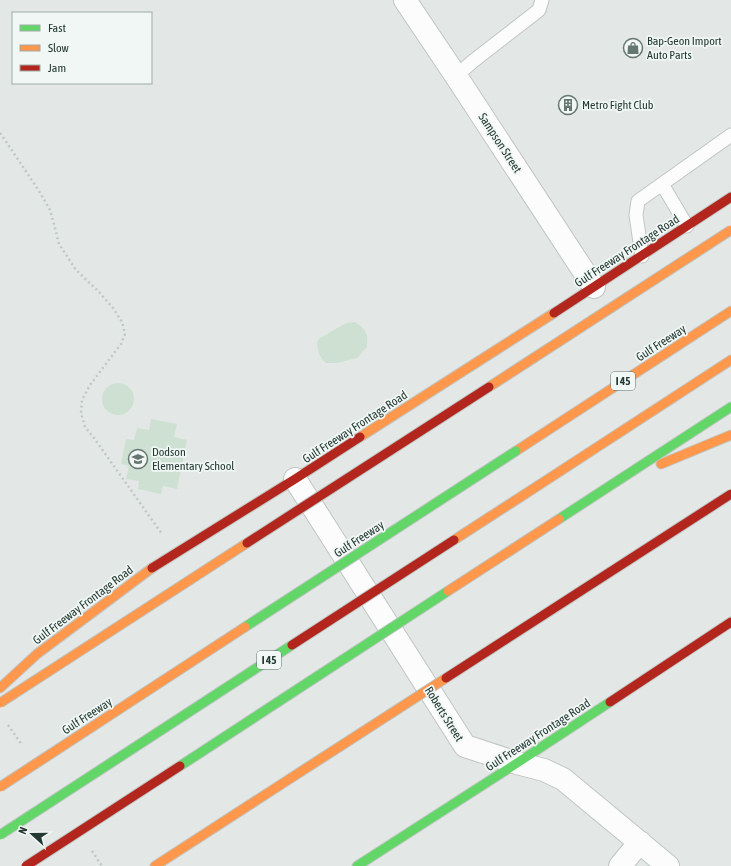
<svg xmlns="http://www.w3.org/2000/svg" width="731" height="866" viewBox="0 0 731 866" font-family="'Asap Condensed',sans-serif">
  <style>
    .park { fill: #cee0d2 }
    .lines { fill: none; stroke-linecap: round; stroke-linejoin: round }
    .lane-casing { stroke: #c0c5c3; stroke-width: 15 }
    .street-casing { stroke: #c0c5c3; stroke-width: 24 }
    .fast-casing { stroke: #c0c6c3; stroke-width: 11 }
    .slow-casing { stroke: #c0c6c3; stroke-width: 11 }
    .jam-casing { stroke: #c0c6c3; stroke-width: 11 }
    .path { stroke: #c0c8c4; stroke-width: 2.5; stroke-dasharray: 2 3; stroke-linecap: butt }
    .lane { stroke: #fbfcfb; stroke-width: 13 }
    .street { stroke: #fbfcfb; stroke-width: 22 }
    .fast { stroke: #63d668; stroke-width: 9 }
    .slow { stroke: #ff974d; stroke-width: 9 }
    .jam { stroke: #b3261e; stroke-width: 9 }
    .fast-bridge-casing { stroke: #bcc4c2; stroke-width: 11; stroke-linecap: butt }
    .slow-bridge-casing { stroke: #bcc4c2; stroke-width: 11; stroke-linecap: butt }
    .jam-bridge-casing { stroke: #bcc4c2; stroke-width: 11; stroke-linecap: butt }
    .fast-bridge { stroke: #63d668; stroke-width: 9 }
    .slow-bridge { stroke: #ff974d; stroke-width: 9 }
    .jam-bridge { stroke: #b3261e; stroke-width: 9 }
    .labels { text-anchor: middle; dominant-baseline: central; stroke-width: 3.5; stroke-linejoin: round; paint-order: stroke }
    .shield { fill: #f1f7f4; stroke: #61726c; stroke-width: 1 }
    .shield-label { font-size: 11px; font-weight: bold; fill: #233932 }
    .poi-label { font-size: 12px; fill: #233932; stroke: #f1f7f4; text-anchor: start }
    .street-label { font-size: 12px; fill: #233932; stroke: #f1f7f4 }
  </style>
  <rect width="100%" height="100%" fill="#e3e8e6"/>
  <path class="park" d="M355 322C367 330 368 333 367 347L357 358 337 363H326C319 357 318 351 317 342L320 338 346 323Z
    M102 399a16 16 0 1 1 32 0a16 16 0 1 1-32 0Z
    M151 419 177 424 174 437 187 440 177 489 163 486 161 494 138 489 139 481 126 479 129 466 121 464 126 439 134 440 137 428 149 430Z"/>
  <g class="lines">
    <defs>
      <path id="lane" d="M456 76 472 62 539 10 542 0
        M662 184 687 226
        M642 256 636 215 638 201 731 135"/>
      <path id="street" d="M405 0 456 76 594 287
        M295 479 465 746 517 763 544 770 563 779 668 866
        M620 866 640 842"/>
      <path id="fast" d="M559 519 731 407
        M357 866 517 763 610 702"/>
      <path id="slow" d="M360 437 554 313
        M516 451 731 311
        M661 464 731 435
        M539 485 731 360
        M0 688 37 654 152 568
        M155 866 291 778"/>
      <path id="jam" d="M554 313 731 197
        M152 568 295 479 360 437
        M610 702 731 622"/>
    </defs>
    <use href="#lane" class="lane-casing"/>
    <use href="#street" class="street-casing"/>
    <use href="#fast" class="fast-casing"/>
    <use href="#slow" class="slow-casing"/>
    <use href="#jam" class="jam-casing"/>
    <path class="path" d="M0 133 9 146 39 191 50 210 55 228 59 244 76 270 98 291 113 308 122 322 125 334 121 344 90 385 82 400 81 413 85 427 94 438 162 534
      M8 725 22 745
      M92 851 102 866"/>
    <use href="#lane" class="lane"/>
    <use href="#street" class="street"/>
    <use href="#fast" class="fast"/>
    <use href="#slow" class="slow"/>
    <use href="#jam" class="jam"/>
    <defs>
      <path id="fast-bridge" d="M245 627 516 451
        M180 766 448 591
        M0 835 292 645"/>
      <path id="slow-bridge" d="M489 387 731 230
        M454 540 539 485
        M448 591 559 519
        M0 703 247 543
        M291 778 446 678
        M0 787 245 627"/>
      <path id="jam-bridge" d="M247 543 489 387
        M292 645 454 540
        M446 678 731 494
        M26 866 180 766"/>
    </defs>
    <use href="#fast-bridge" class="fast-bridge-casing"/>
    <use href="#slow-bridge" class="slow-bridge-casing"/>
    <use href="#jam-bridge" class="jam-bridge-casing"/>
    <use href="#fast-bridge" class="fast-bridge"/>
    <use href="#slow-bridge" class="slow-bridge"/>
    <use href="#jam-bridge" class="jam-bridge"/>
  </g>
  <defs>
    <symbol id="shop-ring" viewBox="-11 -11 22 22"><circle r="9.5" fill="#f1f7f4" stroke="#667671" stroke-width="1.5"/><path d="M-5-2.5h2.3a2.7 3.5 0 0 1 5.4 0H5L5.5 6h-11ZM-1.5-2.5h3a1.5 2.3 0 0 0-3 0Z" fill="#667671"/></symbol>
    <symbol id="building-ring" viewBox="-11 -11 22 22"><circle r="9.5" fill="#f1f7f4" stroke="#667671" stroke-width="1.5"/><path d="M-4-6H4V6H1V3H-1V6H-4ZM-2.5-4.3h1.7v1.8h-1.7ZM.8-4.3h1.7v1.8H.8ZM-2.5-1h1.7V.8h-1.7ZM.8-1h1.7V.8H.8Z" fill="#667671"/></symbol>
    <symbol id="school-ring" viewBox="-11 -11 22 22"><circle r="9.5" fill="#f1f7f4" stroke="#667671" stroke-width="1.5"/><path d="M0-5L7-2L0 1L-7-2ZM-4 1L0 2.5L4 1V4Q0 6-4 4Z" fill="#667671"/></symbol>
  </defs>
  <g fill-rule="evenodd">
    <use href="#shop-ring" x="622" y="37" width="22" height="22"/>
    <use href="#building-ring" x="557" y="94" width="22" height="22"/>
    <use href="#school-ring" x="127" y="448" width="22" height="22"/>
  </g>
  <g class="labels">
    <g class="shield">
      <rect x="611" y="372" width="24" height="18" rx="3"/>
      <rect x="257" y="651" width="24" height="18" rx="3"/>
    </g>
    <g class="shield-label">
      <text x="623" y="381">I 45</text>
      <text x="269" y="660">I 45</text>
    </g>
    <g class="poi-label">
      <text x="647" y="41">Bap-Geon Import<tspan x="647" dy="14">Auto Parts</tspan></text>
      <text x="582" y="105">Metro Fight Club</text>
      <text x="152" y="452">Dodson<tspan x="152" dy="14">Elementary School</tspan></text>
    </g>
    <g class="street-label">
      <text transform="translate(500 143) rotate(57)">Sampson Street</text>
      <text transform="translate(627 251) rotate(-33)">Gulf Freeway Frontage Road</text>
      <text transform="translate(661 343) rotate(-33)">Gulf Freeway</text>
      <text transform="translate(355 427) rotate(-33)">Gulf Freeway Frontage Road</text>
      <text transform="translate(359 539) rotate(-33)">Gulf Freeway</text>
      <text transform="translate(83 605) rotate(-37)">Gulf Freeway Frontage Road</text>
      <text transform="translate(444 714) rotate(58)">Roberts Street</text>
      <text transform="translate(87 716) rotate(-33)">Gulf Freeway</text>
      <text transform="translate(538 735) rotate(-33)">Gulf Freeway Frontage Road</text>
    </g>
  </g>
  <rect x="12" y="12" width="140" height="72" fill="#f1f7f4" stroke="#9faba6"/>
  <rect x="20" y="25" width="20" height="6" fill="#63d668" stroke="#9faba6"/>
  <text x="48" y="32" font-size="12" fill="#233932">Fast</text>
  <rect x="20" y="45" width="20" height="6" fill="#ff974d" stroke="#9faba6"/>
  <text x="48" y="52" font-size="12" fill="#233932">Slow</text>
  <rect x="20" y="65" width="20" height="6" fill="#b3261e" stroke="#9faba6"/>
  <text x="48" y="72" font-size="12" fill="#233932">Jam</text>
  <g transform="translate(32 834) rotate(291)" stroke="#f1f7f4" stroke-width="3" paint-order="stroke">
  <path d="M0-3L7 15L0 10L-7 15Z" fill="#233932"/>
  <text y="-6" font-size="11" font-weight="bold" text-anchor="middle" fill="#233932">N</text>
  </g>
</svg>
